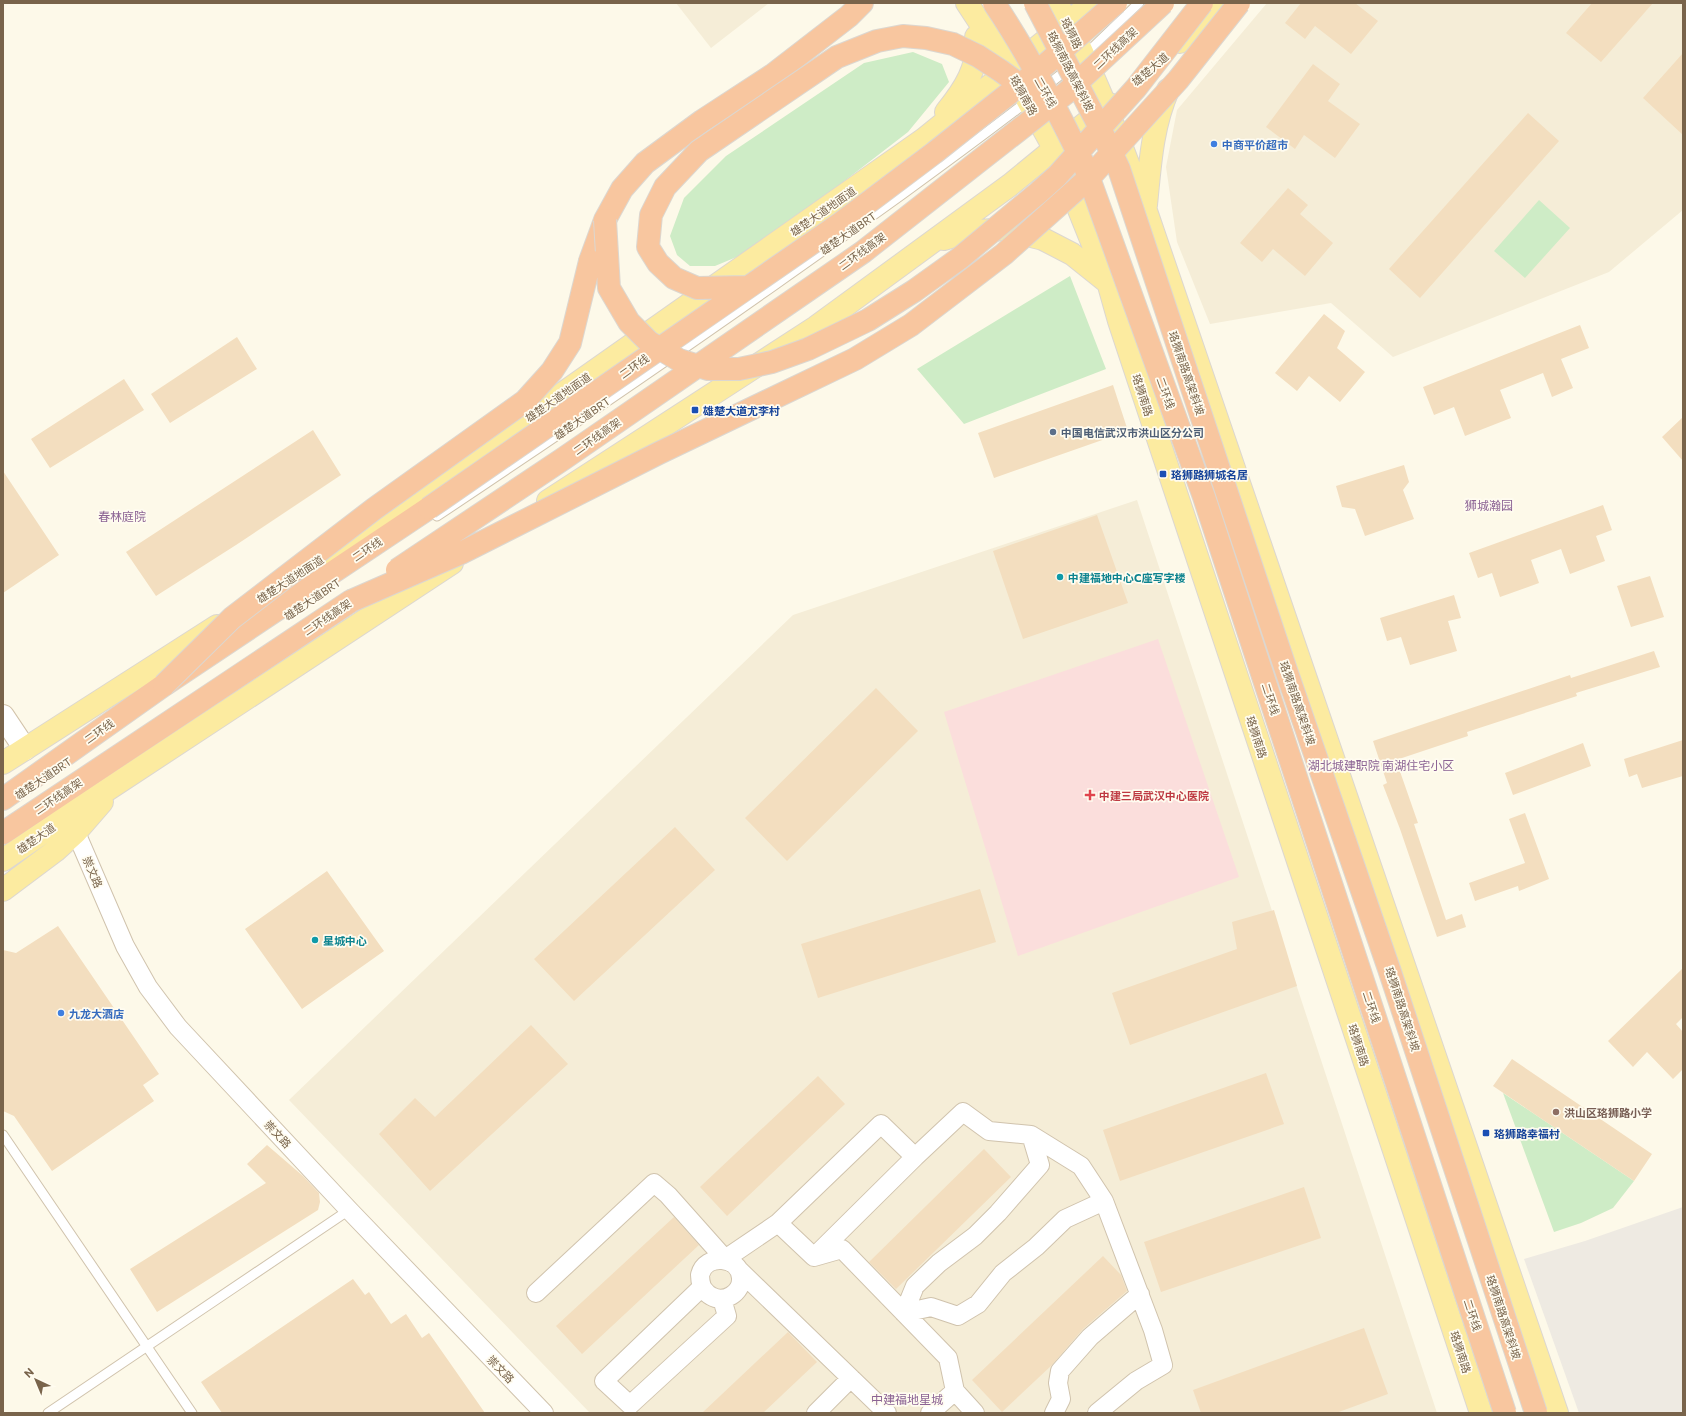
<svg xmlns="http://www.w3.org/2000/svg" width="1686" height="1416" viewBox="0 0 1686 1416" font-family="Commissioner,'Noto Sans SC',sans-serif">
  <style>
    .residential { fill: #f5edd7 }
    .industrial { fill: #eeeae2 }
    .medical { fill: #fbdedc }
    .green { fill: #ceecc6 }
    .building { fill: #f3debf }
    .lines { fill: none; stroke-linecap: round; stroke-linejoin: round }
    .lane-casing { stroke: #d0c3ad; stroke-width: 11 }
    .street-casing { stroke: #d0c3ad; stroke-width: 20 }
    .secondary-casing { stroke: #d3c4ab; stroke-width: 24 }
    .primary-casing { stroke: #dcd7d0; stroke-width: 24 }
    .highway-casing { stroke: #dcd7d0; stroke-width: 24 }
    .lane { stroke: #fff; stroke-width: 9 }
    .street { stroke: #fff; stroke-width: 18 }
    .secondary { stroke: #fff; stroke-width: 22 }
    .primary { stroke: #fceba0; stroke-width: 22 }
    .highway { stroke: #f8c69f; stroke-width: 22 }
    .highway-bridge-casing { stroke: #dcd7d0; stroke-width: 24; stroke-linecap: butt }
    .highway-bridge { stroke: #f8c69f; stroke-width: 22 }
    .shop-dot { fill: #3f7fe0; stroke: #fffcf0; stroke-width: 1.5 }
    .transit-dot { fill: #1a4fb4; stroke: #fffcf0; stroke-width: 1.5 }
    .service-dot { fill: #5c6f8a; stroke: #fffcf0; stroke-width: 1.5 }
    .culture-dot { fill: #0f9aa8; stroke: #fffcf0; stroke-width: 1.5 }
    .health-dot { fill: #e0444e; stroke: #fffcf0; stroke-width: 1.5 }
    .education-dot { fill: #8d6e63; stroke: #fffcf0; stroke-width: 1.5 }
    .labels { text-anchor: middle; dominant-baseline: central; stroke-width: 3.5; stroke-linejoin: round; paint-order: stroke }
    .street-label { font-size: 11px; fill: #79644b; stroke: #fffcf0 }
    .shop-label { font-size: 11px; font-weight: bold; fill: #366cbe; stroke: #fffcf0; text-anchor: start }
    .transit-label { font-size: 11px; font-weight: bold; fill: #164399; stroke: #fffcf0; text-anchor: start }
    .service-label { font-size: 11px; font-weight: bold; fill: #4e5e75; stroke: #fffcf0; text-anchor: start }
    .culture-label { font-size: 11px; font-weight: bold; fill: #0d838f; stroke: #fffcf0; text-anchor: start }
    .health-label { font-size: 11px; font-weight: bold; fill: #be3a42; stroke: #fffcf0; text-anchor: start }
    .education-label { font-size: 11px; font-weight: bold; fill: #785e54; stroke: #fffcf0; text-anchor: start }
    .neighbourhood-label { font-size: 12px; fill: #8c6394; stroke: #fffcf0 }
  </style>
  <rect width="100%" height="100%" fill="#fdf9e9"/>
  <path class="residential" d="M676 3H769L711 48Z
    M1267 3H1683V210L1609 272 1393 357 1331 303 1210 324 1177 242 1166 167 1177 110Z
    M1137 500 1437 1413H590L289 1100 793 615Z"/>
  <path class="industrial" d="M1683 1207V1413H1579L1524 1259 1585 1241Z"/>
  <path class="medical" d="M1158 639 1239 877 1018 956 944 712Z"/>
  <path class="green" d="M913 52 942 64 949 82 908 132 812 206 739 256 715 266H690L677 255 670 236 684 198 726 156 864 63Z
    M1539 200 1570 228 1525 278 1494 251Z
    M1070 276 1106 369 964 424 917 369Z
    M1503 1093 1634 1181 1613 1208 1581 1223 1554 1232Z"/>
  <path class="building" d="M1301 3H1355L1378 21 1351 54 1315 26 1305 39 1285 23Z
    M1592 3H1653L1601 62 1566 33Z
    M1683 53V135L1643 98Z
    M1313 64 1340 84 1328 101 1360 124 1335 158 1304 135 1295 149 1266 127Z
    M1528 113 1559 141 1420 298 1389 269Z
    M1288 188 1308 205 1300 214 1333 243 1305 276 1273 249 1262 262 1240 243Z
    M1324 314 1345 331 1337 348 1365 372 1340 402 1309 376 1297 391 1275 373Z
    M1580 325 1589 348 1561 359 1573 388 1552 397 1543 373 1500 390 1511 418 1465 436 1454 407 1434 415 1423 387Z
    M237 337 257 369 170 423 151 394Z
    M124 379 144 410 50 468 31 439Z
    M1113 385 1128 431 994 478 978 433Z
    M1683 417V461L1662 437Z
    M313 430 341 475 236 545 156 596 126 552Z
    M1404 465 1409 482 1403 490 1414 519 1365 536 1355 509 1342 507 1336 486Z
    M3 471 59 555 3 593Z
    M1603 505 1612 530 1596 536 1605 561 1570 574 1561 549 1531 560 1539 583 1500 597 1492 573 1478 578 1469 553Z
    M1097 515 1128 603 1023 639 993 551Z
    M1650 576 1664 617 1631 627 1617 586Z
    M1454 595 1461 618 1448 621 1457 651 1410 665 1401 637 1387 641 1380 618Z
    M1654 651 1660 667 1576 693 1577 696 1467 732 1468 736 1396 760 1418 823 1414 824 1446 920 1462 914 1466 927 1437 937 1400 829 1383 785 1387 783 1373 741 1570 675 1571 678Z
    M876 688 918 731 787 861 745 818Z
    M1683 740V776L1642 788 1637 774 1629 777 1624 759Z
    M1583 743 1591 766 1513 795 1505 773Z
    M1525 813 1549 879 1519 891 1518 886 1475 901 1469 883 1525 863 1509 819Z
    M675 827 715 870 574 1001 534 959Z
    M327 871 384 951 302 1009 245 929Z
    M980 889 996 942 818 998 801 944Z
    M1274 910 1297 986 1130 1045 1112 993 1237 949 1232 922Z
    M58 926 159 1074 143 1085 154 1101 52 1171 14 1116 3 1111V950L16 953Z
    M1683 968V1017L1676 1024 1683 1032V1069L1673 1079 1647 1052 1633 1067 1608 1041Z
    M531 1025 568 1064 430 1191 379 1134 415 1098 435 1117Z
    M1512 1059 1652 1154 1634 1181 1493 1086Z
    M1266 1073 1284 1124 1120 1181 1103 1130Z
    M818 1076 845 1104 727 1216 700 1187Z
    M267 1145 303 1176 319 1193 320 1202 318 1210 157 1312 130 1269 266 1183 247 1164Z
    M984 1149 1011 1177 896 1289 869 1262Z
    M1304 1187 1321 1238 1161 1292 1144 1242Z
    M674 1217 699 1245 582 1354 556 1326Z
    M1103 1256 1121 1275 1127 1291 1083 1329 1052 1365 1002 1412 972 1380Z
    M353 1279 365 1295 369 1292 391 1324 406 1314 422 1338 429 1333 485 1413H222L201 1382Z
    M1364 1328 1388 1394 1336 1413H1201L1193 1390Z
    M788 1332 817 1362 763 1413H702Z"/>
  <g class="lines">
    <defs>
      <path id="lane" d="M1084 56 1139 3
        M1045 87 1069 68
        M437 516C551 440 664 363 776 284 861 224 946 164 1029 100
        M3 1135 192 1413
        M48 1413 349 1210"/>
      <path id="street" d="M71 821 125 946 148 987 178 1027 349 1210 544 1413
        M915 1157 963 1112 989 1131 1031 1135 1081 1166 1104 1201 1065 1219 1036 1247 1003 1273 978 1304 958 1316 931 1307 904 1313 915 1286 939 1263 975 1236 998 1213 1040 1165 1031 1135
        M778 1223 881 1124 915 1157 816 1255
        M739 1270 887 1413
        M702 1287C704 1290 707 1294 711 1296 724 1304 742 1293 741 1278 740 1256 705 1253 700 1275 700 1279 701 1284 702 1287L604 1381 630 1405 727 1316 722 1299
        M536 1293 654 1183 668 1195 725 1259 778 1223 814 1257 842 1249 948 1358 955 1391 930 1413
        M955 1391 975 1413
        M816 1413 851 1378
        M1054 1413 1061 1399 1058 1383 1060 1371 1090 1337 1140 1294
        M1097 1413 1136 1381 1163 1365 1153 1330 1104 1201"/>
      <path id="secondary" d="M3 716 25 749"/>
      <path id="primary" d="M967 3 1011 70 1055 150 1108 282 1119 321 1481 1413
        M1057 3C1094 69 1119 140 1146 211L1557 1413
        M1180 42 1194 30 1218 3
        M946 112C964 90 980 66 976 37
        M1146 205C1150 165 1152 127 1168 90
        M944 239 968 232 1004 229 1043 239 1072 254 1107 282
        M548 501 816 327 1010 185 1109 104
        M330 553 390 515 924 139 1092 3
        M3 763 217 626
        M3 860 69 815 452 563
        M3 890 55 851 76 832 102 802"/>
      <path id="highway" d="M590 261 605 220 622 189 645 163 702 121 774 74 849 16 862 3
        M3 799 164 685 429 508
        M3 833 351 601"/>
    </defs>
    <use href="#lane" class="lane-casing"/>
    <use href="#street" class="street-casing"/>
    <use href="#secondary" class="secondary-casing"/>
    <use href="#primary" class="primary-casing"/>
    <use href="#highway" class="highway-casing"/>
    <use href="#lane" class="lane"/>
    <use href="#street" class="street"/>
    <use href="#secondary" class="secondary"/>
    <use href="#primary" class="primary"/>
    <use href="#highway" class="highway"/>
    <defs>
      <path id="highway-bridge" d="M994 3C1029 55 1058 111 1085 167L1204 497 1505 1413
        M1035 3 1097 122 1119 169 1287 673 1389 969 1536 1413
        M605 220 609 288 629 322 649 342 679 360 708 369H739L772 362 808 349 868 320 914 291 960 258 1038 193 1057 176 1136 88 1202 3
        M747 287 697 288 674 278 658 263 648 247 651 215 665 187 699 151 837 57 877 41 903 36 926 38 953 44 978 56 1001 71 1031 93
        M429 508 841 223 934 153 1045 65 1116 3
        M397 570 563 459 863 252 1066 93 1163 3
        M351 601 461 553 659 453 855 359 911 325 1004 254 1089 178 1178 80 1239 3
        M164 685 232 618 374 509 525 401 552 371 570 343 590 261"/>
    </defs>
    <use href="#highway-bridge" class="highway-bridge-casing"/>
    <use href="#highway-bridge" class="highway-bridge"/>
  </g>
  <g class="shop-dot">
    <circle cx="1214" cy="144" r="4"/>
    <circle cx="61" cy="1013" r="4"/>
  </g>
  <g class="transit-dot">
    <rect x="691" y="406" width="8" height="8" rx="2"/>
    <rect x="1159" y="470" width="8" height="8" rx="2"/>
    <rect x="1482" y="1129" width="8" height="8" rx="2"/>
  </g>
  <circle class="service-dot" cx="1053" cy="432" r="4"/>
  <g class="culture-dot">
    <circle cx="1060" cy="577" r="4"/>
    <circle cx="315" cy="940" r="4"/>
  </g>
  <path class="health-dot" d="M1088 789h4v4h4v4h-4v4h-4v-4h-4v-4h4z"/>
  <circle class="education-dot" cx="1556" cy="1112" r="4"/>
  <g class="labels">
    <g class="street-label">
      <text transform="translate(1072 33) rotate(64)">珞狮路</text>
      <text transform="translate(1115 48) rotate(-43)">二环线高架</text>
      <text transform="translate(1150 69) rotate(-41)">雄楚大道</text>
      <text transform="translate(1071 71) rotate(63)">珞狮南路高架斜坡</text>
      <text transform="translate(1046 92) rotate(61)">二环线</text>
      <text transform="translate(1024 95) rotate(61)">珞狮南路</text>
      <text transform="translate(823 211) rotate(-35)">雄楚大道地面道</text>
      <text transform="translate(848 233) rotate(-35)">雄楚大道BRT</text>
      <text transform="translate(862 251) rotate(-36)">二环线高架</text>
      <text transform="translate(634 366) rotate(-35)">二环线</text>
      <text transform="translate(1187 373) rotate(71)">珞狮南路高架斜坡</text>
      <text transform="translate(1166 393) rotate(70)">二环线</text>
      <text transform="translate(1143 395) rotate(72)">珞狮南路</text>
      <text transform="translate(558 397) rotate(-35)">雄楚大道地面道</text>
      <text transform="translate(582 418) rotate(-35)">雄楚大道BRT</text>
      <text transform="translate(597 436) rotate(-35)">二环线高架</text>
      <text transform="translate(367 549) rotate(-34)">二环线</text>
      <text transform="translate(290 579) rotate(-33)">雄楚大道地面道</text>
      <text transform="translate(312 599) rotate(-34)">雄楚大道BRT</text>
      <text transform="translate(327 617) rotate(-34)">二环线高架</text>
      <text transform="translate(1271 699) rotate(72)">二环线</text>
      <text transform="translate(1298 703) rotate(71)">珞狮南路高架斜坡</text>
      <text transform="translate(99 731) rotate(-35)">二环线</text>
      <text transform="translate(1257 737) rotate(72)">珞狮南路</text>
      <text transform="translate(43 778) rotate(-34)">雄楚大道BRT</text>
      <text transform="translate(58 796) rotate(-34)">二环线高架</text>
      <text transform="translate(36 838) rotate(-35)">雄楚大道</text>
      <text transform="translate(93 872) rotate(67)">崇文路</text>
      <text transform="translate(1372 1007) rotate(72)">二环线</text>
      <text transform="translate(1403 1009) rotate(72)">珞狮南路高架斜坡</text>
      <text transform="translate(1359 1045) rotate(72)">珞狮南路</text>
      <text transform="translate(278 1134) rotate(47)">崇文路</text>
      <text transform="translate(1473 1315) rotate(72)">二环线</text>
      <text transform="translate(1504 1317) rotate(72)">珞狮南路高架斜坡</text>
      <text transform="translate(1461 1352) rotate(72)">珞狮南路</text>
      <text transform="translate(501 1369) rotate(46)">崇文路</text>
    </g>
    <g class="shop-label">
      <text x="1222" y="144">中商平价超市</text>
      <text x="69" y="1013">九龙大酒店</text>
    </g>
    <g class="transit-label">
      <text x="703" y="410">雄楚大道尤李村</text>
      <text x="1171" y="474">珞狮路狮城名居</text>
      <text x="1494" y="1133">珞狮路幸福村</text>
    </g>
    <g class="service-label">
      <text x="1061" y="432">中国电信武汉市洪山区分公司</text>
    </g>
    <g class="culture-label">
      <text x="1068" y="577">中建福地中心C座写字楼</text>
      <text x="323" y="940">星城中心</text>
    </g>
    <g class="health-label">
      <text x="1099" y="795">中建三局武汉中心医院</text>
    </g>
    <g class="education-label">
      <text x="1564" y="1112">洪山区珞狮路小学</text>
    </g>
    <g class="neighbourhood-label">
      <text x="1489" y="505">狮城瀚园</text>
      <text x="122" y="516">春林庭院</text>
      <text x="1381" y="765">湖北城建职院 南湖住宅小区</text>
      <text x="907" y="1399">中建福地星城</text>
    </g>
  </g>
  <rect width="1686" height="1416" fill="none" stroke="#79644b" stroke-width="8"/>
  <g transform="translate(36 1380) rotate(316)" stroke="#fffcf0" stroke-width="3" paint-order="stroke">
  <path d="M0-3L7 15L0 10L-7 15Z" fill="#79644b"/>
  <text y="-6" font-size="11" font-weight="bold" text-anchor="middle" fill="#79644b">N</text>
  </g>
</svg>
